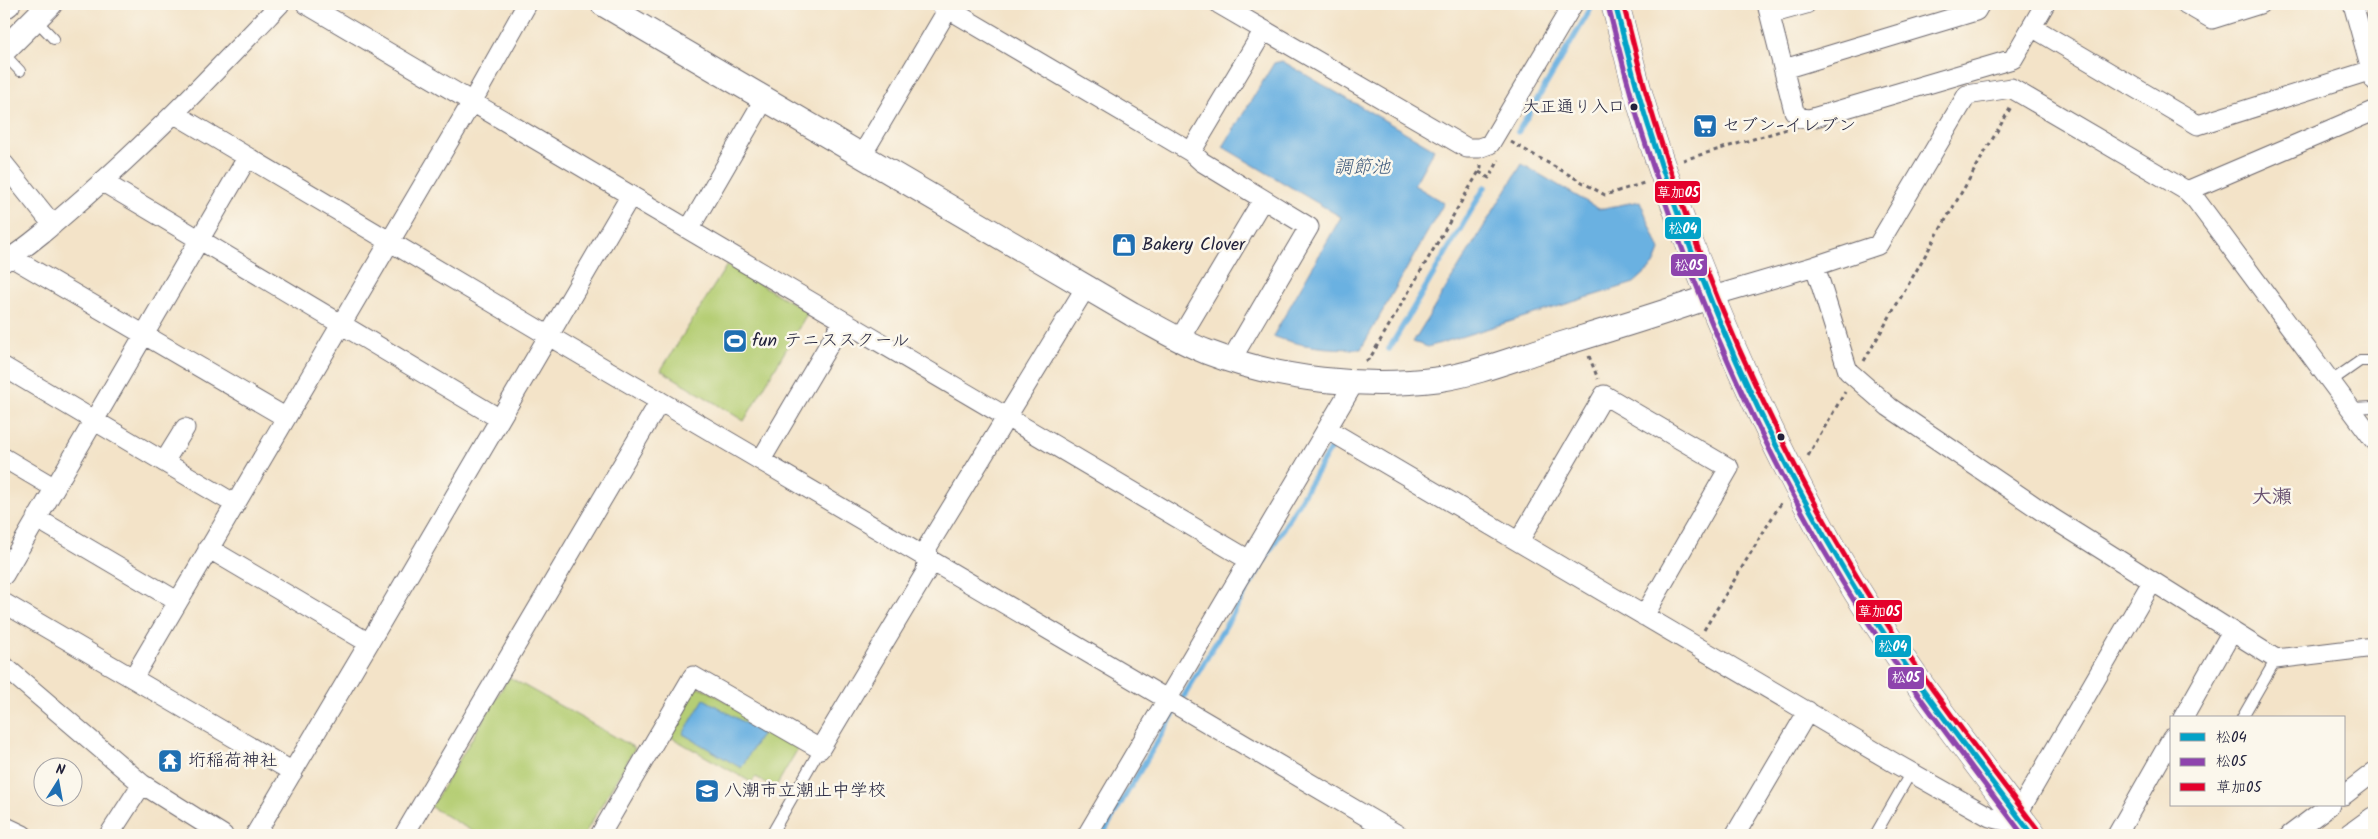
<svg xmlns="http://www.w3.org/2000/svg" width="2378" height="839" viewBox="0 0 2378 839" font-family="Kalam,'Klee One',sans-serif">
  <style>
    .green { fill: #b5ce74; stroke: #6c7858 }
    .water { fill: #6ab1e1; stroke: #466a8e }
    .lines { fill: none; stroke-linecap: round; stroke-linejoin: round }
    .stream { stroke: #6ab1e1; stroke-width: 5.5 }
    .service-casing { stroke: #6b666c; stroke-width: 12 }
    .minor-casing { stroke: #6b666c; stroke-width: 21 }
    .tertiary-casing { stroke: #6b666c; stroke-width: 26 }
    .primary-casing { stroke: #6b666c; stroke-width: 29 }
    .path { stroke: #6b666c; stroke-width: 3; stroke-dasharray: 4 4; stroke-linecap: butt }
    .service { stroke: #fff; stroke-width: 10 }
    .minor { stroke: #fff; stroke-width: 19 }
    .tertiary { stroke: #fff; stroke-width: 24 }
    .primary { stroke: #fff; stroke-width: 28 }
    .bus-1-casing { stroke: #fbf7ec; stroke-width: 9 }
    .bus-2-casing { stroke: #fbf7ec; stroke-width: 9 }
    .bus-3-casing { stroke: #fbf7ec; stroke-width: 9 }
    .bus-1 { stroke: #02a2c7; stroke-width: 5 }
    .bus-2 { stroke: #8e44ad; stroke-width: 5 }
    .bus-3 { stroke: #e4002b; stroke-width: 5 }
    .bus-dot { fill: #22223b; stroke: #fbf7ec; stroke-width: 2 }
    .labels { text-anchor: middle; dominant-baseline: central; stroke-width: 5; stroke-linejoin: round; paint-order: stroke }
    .bus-label { font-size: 17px; fill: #22223b; stroke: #fbf7ec; text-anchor: end }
    .poi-label { font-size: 18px; fill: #22223b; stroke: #fbf7ec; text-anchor: start }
    .water-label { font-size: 19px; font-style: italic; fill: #3f5b7d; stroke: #fbf7ec }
    .quarter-label { font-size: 20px; font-weight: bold; fill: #695272; stroke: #fbf7ec }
    .line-badge { stroke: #fbf7ec; stroke-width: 2 }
    .badge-label { font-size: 14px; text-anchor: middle; font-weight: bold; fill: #fff }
  </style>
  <rect width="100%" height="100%" fill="#fbf7ec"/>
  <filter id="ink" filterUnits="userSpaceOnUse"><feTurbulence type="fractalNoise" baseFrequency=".02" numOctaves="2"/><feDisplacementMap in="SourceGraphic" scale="10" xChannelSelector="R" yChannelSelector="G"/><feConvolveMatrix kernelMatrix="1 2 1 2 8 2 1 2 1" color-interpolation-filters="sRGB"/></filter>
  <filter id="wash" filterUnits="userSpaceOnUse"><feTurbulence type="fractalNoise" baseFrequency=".0096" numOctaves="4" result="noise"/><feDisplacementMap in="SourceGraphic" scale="20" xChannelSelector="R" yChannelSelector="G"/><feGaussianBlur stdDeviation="1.12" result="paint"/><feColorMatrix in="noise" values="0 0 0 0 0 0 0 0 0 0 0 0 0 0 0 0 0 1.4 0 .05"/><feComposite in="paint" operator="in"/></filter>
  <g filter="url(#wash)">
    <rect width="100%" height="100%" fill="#f3e3c8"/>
    <path class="green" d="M727 265 808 312 744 421 661 370Z
      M509 677 635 748 584 835H479L431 807Z
      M693 688H703L800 745 775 788 756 777 751 782 667 735Z"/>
    <path class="water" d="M1282 61 1434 149 1414 185 1444 203 1361 349C1330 349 1301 347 1273 336L1341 217 1223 147 1274 63Z
      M1522 164 1599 209 1640 201 1660 250 1654 265 1634 283 1428 347 1413 342Z
      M704 699 762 733 741 768 683 734Z"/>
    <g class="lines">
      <path class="stream" d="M1518 132 1590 10
        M1389 349 1485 187
        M1102 835 1335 441"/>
    </g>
  </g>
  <g filter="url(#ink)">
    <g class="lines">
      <defs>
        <path id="service" d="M35 19 54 39
          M4 54 20 71
          M2330 382 2360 361H2374
          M2350 408 2374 407
          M2242 718 2276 659
          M771 835 820 749
          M1875 835 1911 772"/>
        <path id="minor" d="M306 4 1249 560
          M940 4 1191 152 1202 162 1309 227 1231 360
          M1219 4 1467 148H1479L1490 144 1573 4
          M1767 4 1794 111 1800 118 1809 119 2013 59 2045 4
          M2186 4 2212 19 2260 4
          M2353 4 2374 80
          M1770 14 1806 4
          M2032 27 2198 125 2372 70
          M1784 69 1976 11 1980 4
          M175 114 549 336 1398 835
          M1191 152 1264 30
          M862 155 951 4
          M4 164 53 225
          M103 182 500 419
          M2187 191 2374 111
          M689 229 765 98
          M11 257 285 417
          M4 262C30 245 54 224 78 203 150 141 215 72 280 4
          M1815 266 1878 245 1967 95 2011 88 2187 191 2196 200 2374 440
          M1709 297 1815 266 1848 371 1889 407 2052 518 2276 659 2374 647
          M1179 340 1263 199
          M4 367 235 504
          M1327 429 1898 765 1990 817 2006 821 2017 815 2152 582
          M4 458 53 487
          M761 460 843 321
          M164 462 185 428
          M36 518 177 601
          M1519 541 1604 395 1729 468 1644 616
          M208 548 369 643 631 195
          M4 575 247 158
          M4 603 293 772
          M4 666 142 784 223 835
          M133 678 472 102 527 4
          M2183 718 2231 633
          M2344 795 2374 772
          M4 826 23 835
          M109 835 142 784
          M255 835 369 643
          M404 835 660 401
          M600 835 693 676 820 749 926 572 928 546 1086 287
          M1087 835 1354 383
          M1735 835 1808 711
          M2117 835 2172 738
          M2290 835 2330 805"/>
        <path id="tertiary" d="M603 4 1132 314C1157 327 1181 342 1207 352 1280 380 1363 389 1441 379 1473 374 1505 362 1536 352 1594 334 1652 317 1709 297
          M4 7 8 4
          M4 50 50 4
          M2352 835 2374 819"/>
        <path id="primary" d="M1615 4C1625 40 1633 77 1644 113 1657 157 1673 199 1689 242 1733 358 1785 471 1849 578 1903 668 1969 751 2032 835"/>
      </defs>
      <use href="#service" class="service-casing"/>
      <use href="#minor" class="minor-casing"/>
      <use href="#tertiary" class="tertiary-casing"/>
      <use href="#primary" class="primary-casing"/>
      <path class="path" d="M1511 142 1605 195 1644 183
        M1683 160 1787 129
        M1479 172 1489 178 1499 160
        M1589 356 1598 379
        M1366 361 1370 358 1481 168V165
        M1864 361 2011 107
        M1808 456 1845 392
        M1704 630 1781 503"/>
      <use href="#service" class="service"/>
      <use href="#minor" class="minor"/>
      <use href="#tertiary" class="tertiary"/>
      <use href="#primary" class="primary"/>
      <defs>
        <path id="bus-1" d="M1615 4C1626 46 1636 89 1650 131 1699 286 1765 439 1849 578 1903 668 1969 751 2032 835"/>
        <path id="bus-2" d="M1608 6C1619 48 1629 91 1642 133 1692 289 1758 443 1843 583 1897 671 1961 753 2023 835"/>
        <path id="bus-3" d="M1623 4C1634 44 1643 86 1656 126 1704 281 1772 435 1856 575 1910 664 1975 747 2038 830"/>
      </defs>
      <use href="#bus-1" class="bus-1-casing"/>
      <use href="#bus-2" class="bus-2-casing"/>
      <use href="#bus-3" class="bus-3-casing"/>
      <use href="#bus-1" class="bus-1"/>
      <use href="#bus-2" class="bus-2"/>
      <use href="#bus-3" class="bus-3"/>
    </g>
  </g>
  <defs>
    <symbol id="supermarket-square" viewBox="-11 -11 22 22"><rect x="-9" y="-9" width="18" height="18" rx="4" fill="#1f6fb2" stroke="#fbf7ec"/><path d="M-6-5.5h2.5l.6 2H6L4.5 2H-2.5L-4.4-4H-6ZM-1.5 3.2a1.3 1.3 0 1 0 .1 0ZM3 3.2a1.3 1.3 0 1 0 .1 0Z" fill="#fff"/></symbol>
    <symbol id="shop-square" viewBox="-11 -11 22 22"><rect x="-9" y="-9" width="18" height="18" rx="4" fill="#1f6fb2" stroke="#fbf7ec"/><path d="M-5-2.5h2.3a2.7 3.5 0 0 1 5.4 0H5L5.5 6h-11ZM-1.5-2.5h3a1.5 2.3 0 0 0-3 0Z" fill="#fff"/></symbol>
    <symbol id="stadium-square" viewBox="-11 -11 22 22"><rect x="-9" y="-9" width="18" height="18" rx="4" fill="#1f6fb2" stroke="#fbf7ec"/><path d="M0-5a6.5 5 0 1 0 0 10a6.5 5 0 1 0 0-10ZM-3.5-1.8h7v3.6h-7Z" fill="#fff"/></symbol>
    <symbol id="temple-square" viewBox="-11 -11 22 22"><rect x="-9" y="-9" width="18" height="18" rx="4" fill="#1f6fb2" stroke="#fbf7ec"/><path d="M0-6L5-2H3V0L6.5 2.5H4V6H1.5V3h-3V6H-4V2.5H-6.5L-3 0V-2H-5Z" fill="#fff"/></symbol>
    <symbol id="school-square" viewBox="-11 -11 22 22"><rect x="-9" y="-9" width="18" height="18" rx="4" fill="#1f6fb2" stroke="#fbf7ec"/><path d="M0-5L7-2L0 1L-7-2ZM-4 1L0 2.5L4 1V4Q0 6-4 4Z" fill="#fff"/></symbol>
  </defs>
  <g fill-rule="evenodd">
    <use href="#supermarket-square" x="1691" y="112" width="28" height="28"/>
    <use href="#shop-square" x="1110" y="231" width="28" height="28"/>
    <use href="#stadium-square" x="721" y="327" width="28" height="28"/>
    <use href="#temple-square" x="156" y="747" width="28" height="28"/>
    <use href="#school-square" x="693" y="777" width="28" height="28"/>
  </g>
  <g class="bus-dot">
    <circle cx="1634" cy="107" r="4.5"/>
    <circle cx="1781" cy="437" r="4.5"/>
  </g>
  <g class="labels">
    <g class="bus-label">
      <text x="1625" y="107">大正通り入口</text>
    </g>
    <g class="poi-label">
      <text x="1722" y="126">セブン-イレブン</text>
      <text x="1142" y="245">Bakery Clover</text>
      <text x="752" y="341">fun テニススクール</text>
      <text x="188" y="761">垳稲荷神社</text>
      <text x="724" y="791">八潮市立潮止中学校</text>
    </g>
    <g class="water-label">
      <text x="1362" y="168">調節池</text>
    </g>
    <g class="quarter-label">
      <text x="2272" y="498">大瀬</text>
    </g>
  </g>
  <g class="line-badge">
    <rect x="1654" y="180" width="47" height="24" rx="5" fill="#e4002b"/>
    <rect x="1664" y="216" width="38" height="24" rx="5" fill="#02a2c7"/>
    <rect x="1670" y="253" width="38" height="24" rx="5" fill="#8e44ad"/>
    <rect x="1855" y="599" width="48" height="24" rx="5" fill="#e4002b"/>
    <rect x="1874" y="634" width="38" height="24" rx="5" fill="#02a2c7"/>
    <rect x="1887" y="666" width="38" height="24" rx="5" fill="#8e44ad"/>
  </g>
  <g class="badge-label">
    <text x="1678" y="197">草加05</text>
    <text x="1683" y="233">松04</text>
    <text x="1689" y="270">松05</text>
    <text x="1879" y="616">草加05</text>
    <text x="1893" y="651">松04</text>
    <text x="1906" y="682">松05</text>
  </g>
  <rect width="2378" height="839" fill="none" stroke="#fbf7ec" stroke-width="20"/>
  <rect x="2170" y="716" width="175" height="90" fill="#fbf7ec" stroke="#a4a2a5"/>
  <rect x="2180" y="733" width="25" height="8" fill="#02a2c7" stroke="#a4a2a5"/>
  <text x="2216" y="742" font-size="15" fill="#22223b">松04</text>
  <rect x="2180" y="758" width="25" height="8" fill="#8e44ad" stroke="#a4a2a5"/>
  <text x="2216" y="766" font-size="15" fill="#22223b">松05</text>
  <rect x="2180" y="783" width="25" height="8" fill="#e4002b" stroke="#a4a2a5"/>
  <text x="2216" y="792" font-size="15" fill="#22223b">草加05</text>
  <g transform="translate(58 782) rotate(11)"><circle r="24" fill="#fbf7ec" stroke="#a4a2a5"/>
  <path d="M0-4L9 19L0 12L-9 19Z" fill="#1f6fb2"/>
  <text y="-8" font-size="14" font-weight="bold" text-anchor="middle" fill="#22223b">N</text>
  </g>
</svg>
